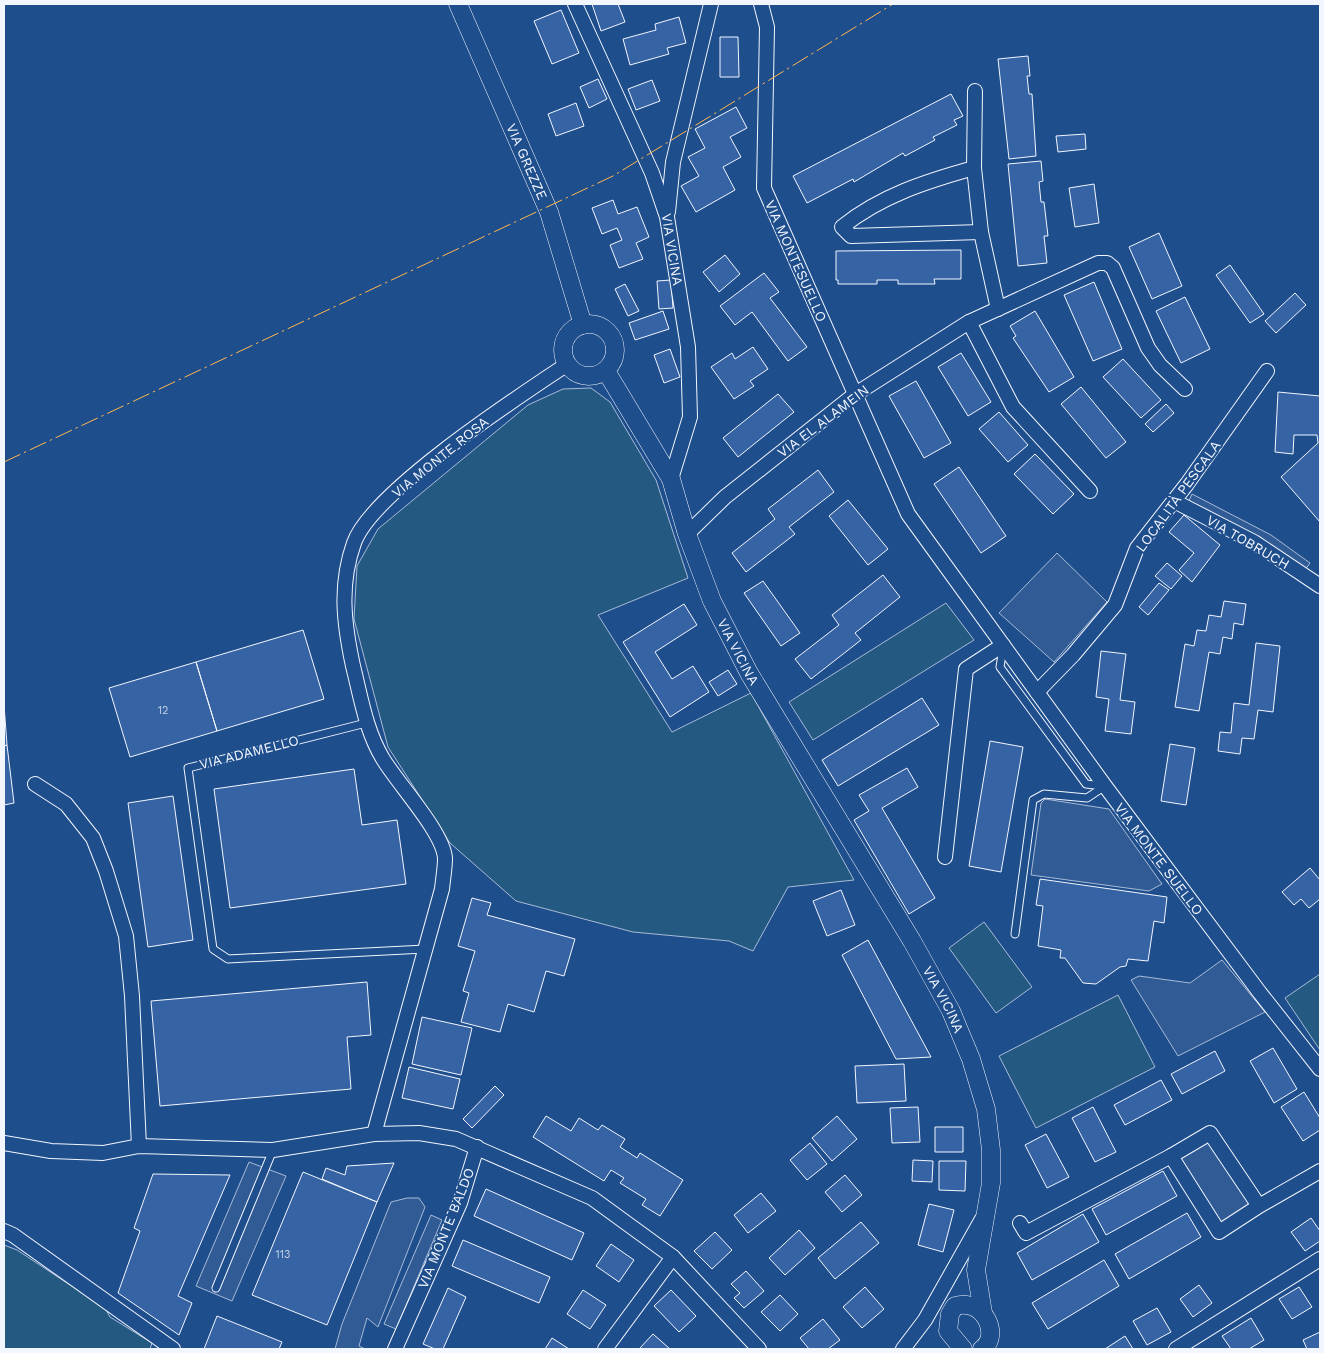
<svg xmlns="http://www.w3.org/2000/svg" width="1324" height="1353" viewBox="0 0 1324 1353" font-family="'Work Sans',sans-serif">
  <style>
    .green { fill: #245a82; stroke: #a8bbd7 }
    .parking { fill: #305b95; stroke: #a8bbd7 }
    .building { fill: #3563a3; stroke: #f2f6ff }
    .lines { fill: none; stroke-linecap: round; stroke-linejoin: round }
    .service-casing { stroke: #f2f6ff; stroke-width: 9 }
    .minor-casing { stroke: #f2f6ff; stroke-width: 16 }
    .tertiary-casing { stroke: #f2f6ff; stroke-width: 19 }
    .service { stroke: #1f4e8c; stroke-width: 7 }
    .minor { stroke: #1f4e8c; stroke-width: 14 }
    .tertiary { stroke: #1f4e8c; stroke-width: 18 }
    .power { stroke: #ffb74d; stroke-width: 1; stroke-dasharray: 18 4 2.5 4; stroke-linecap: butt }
    .labels { text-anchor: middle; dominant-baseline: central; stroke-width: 4; stroke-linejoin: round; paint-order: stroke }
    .number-label { font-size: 11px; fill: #c3d1e8 }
    .street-label { font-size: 14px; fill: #f2f6ff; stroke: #1f4e8c }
  </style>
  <rect width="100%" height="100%" fill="#1f4e8c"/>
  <path class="green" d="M591 388 610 402 656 480 688 578 598 615 672 732 751 693 854 880 788 887 753 951 729 941 633 932 516 901 450 843 388 747 354 619 357 566 378 529 528 405 563 389Z
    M946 603 974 640 813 740 789 702Z
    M984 922 1032 987 996 1013 949 948Z
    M1320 974V1050L1285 998Z
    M1118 995 1155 1067 1036 1128 999 1056Z
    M4 1245 17 1250 105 1308 110 1317 152 1343 150 1349H4Z"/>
  <path class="parking" d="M1192 494 1271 535 1310 563 1305 570 1188 503Z
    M1057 553 1107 602 1054 662 999 613Z
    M1045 799 1109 809 1162 884 1149 891 1031 875 1041 803Z
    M1222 960 1265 1012 1178 1056 1131 980 1139 976 1190 983Z
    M1210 1133 1259 1206 1219 1232 1171 1156Z
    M249 1162 286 1176 232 1301 196 1286Z
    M407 1198H419L425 1207 378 1327 367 1318 359 1346 365 1349H335L342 1324 391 1202Z
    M431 1215 442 1220 396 1329 384 1324Z"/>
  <path class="building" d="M592 4H618L625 22 601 31Z
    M561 10 579 53 552 64 534 21Z
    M679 17 686 43 667 48 669 54 630 65 623 39 656 30 655 24Z
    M720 37H738L739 77H720Z
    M1028 56 1030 76H1027L1029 94H1032L1036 156 1009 159 998 59Z
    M598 79 607 99 589 108 580 87Z
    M652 80 660 101 636 110 628 89Z
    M951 94 963 116 954 120 957 125 933 137 935 140 905 156 903 153 854 182 853 179 807 203 793 176Z
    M576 103 584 126 556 136 548 114Z
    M736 107 747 128 730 137 741 157 723 167 735 190 696 212 681 186 699 176 688 157 705 148 695 129Z
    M1085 134 1086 149 1058 152 1056 136Z
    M1041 161 1043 181 1039 182 1041 202H1044L1048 236H1044L1047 263 1018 266 1008 164Z
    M1094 184 1099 223 1075 227 1069 188Z
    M613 200 618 214 637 207 649 237 636 243 643 259 619 268 610 245 622 240 617 228 602 234 592 208Z
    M1159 233 1182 286 1152 299 1129 247Z
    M961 250V279H934L935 284H898V280H877V284H838V280H836V251Z
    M725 255 740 274 719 292 703 272Z
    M1230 265 1264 314 1250 323 1216 275Z
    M764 273 779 292 770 298 807 347 788 361 752 312 735 325 720 306Z
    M671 280 673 308 659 309 657 281Z
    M1094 282 1122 349 1093 361 1064 295Z
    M625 284 639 311 628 316 615 289Z
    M1295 293 1306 305 1276 333 1265 321Z
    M1185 297 1210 349 1181 363 1156 311Z
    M663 311 669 329 635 340 629 323Z
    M1035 311 1074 377 1049 392 1013 338 1016 336 1010 326Z
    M753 347 768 369 750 381 754 386 734 399 711 367 732 353 735 359Z
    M670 349 680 377 664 383 654 355Z
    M961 353 991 402 968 416 938 367Z
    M1123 359 1161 400 1141 418 1103 377Z
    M916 381 951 443 924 458 889 396Z
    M1081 387 1126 442 1106 458 1061 404Z
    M1278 392 1320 396V522L1281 477 1318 443 1317 435H1294L1293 454 1275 452Z
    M778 394 794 412 738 457 723 438Z
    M1166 404 1174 413 1153 432 1145 424Z
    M999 412 1028 445 1008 462 979 429Z
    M1035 454 1074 494 1053 514 1014 474Z
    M959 467 1006 536 981 553 934 484Z
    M818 470 834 492 789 527 795 534 746 572 732 553 775 519 768 509Z
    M848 500 888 549 868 565 829 516Z
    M1184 515 1220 545 1192 582 1179 570 1194 553 1169 532Z
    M1167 563 1182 576 1171 589 1155 576Z
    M883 575 900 597 855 633 861 640 811 679 795 659 839 625 832 615Z
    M763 581 800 633 781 646 744 593Z
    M1159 583 1169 590 1148 615 1139 607Z
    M1224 601 1246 604 1243 625 1234 623 1232 639 1223 637 1220 654 1209 652 1199 711 1175 707 1185 644 1194 646 1197 630 1206 631 1209 615 1221 617Z
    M684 604 697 625 655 652 672 679 693 666 709 692 670 717 623 642Z
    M303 630 324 699 217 731 196 662Z
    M1256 643 1280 646 1273 712 1258 710 1254 739 1242 738 1240 754 1218 751 1220 732 1231 733 1234 703 1249 705Z
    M1101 651 1126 654 1120 700 1135 702 1131 734 1105 731 1109 699 1096 697Z
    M196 662 217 731 130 757 109 688Z
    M728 670 737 684 718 696 709 682Z
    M922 698 939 725 838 786 822 760Z
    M4 705 7 745 4 746Z
    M990 741 1023 747 1001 872 969 866Z
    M1170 744 1195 748 1186 805 1161 801Z
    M7 745 14 803 4 805V746Z
    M907 768 918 787 882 808 935 898 909 914 854 820 869 811 859 795Z
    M354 769 362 825 397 820 406 884 230 908 214 789Z
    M173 796 193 940 148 947 128 803Z
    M1310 868 1320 880V899L1309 908 1301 899 1294 905 1282 892Z
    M1040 879 1167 897 1164 923 1154 921 1148 961 1128 959 1126 966 1120 967 1096 984 1083 983 1065 958H1060L1061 950 1038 946 1043 906 1036 905Z
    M841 890 855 925 827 936 813 901Z
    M472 898 491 903 487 915 575 939 564 976 546 971 534 1012 508 1004 500 1032 461 1022 469 993 463 991 475 951 458 946Z
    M868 940 931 1057 896 1059 842 955Z
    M367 982 371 1035 347 1037 351 1089 160 1106 151 1001Z
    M422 1017 472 1028 461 1075 412 1064Z
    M1273 1048 1297 1089 1274 1103 1250 1061Z
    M1215 1051 1225 1071 1182 1094 1171 1074Z
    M904 1064 906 1101 857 1103 855 1066Z
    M409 1067 460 1079 453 1109 402 1098Z
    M1161 1080 1172 1100 1125 1125 1114 1105Z
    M495 1086 504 1095 472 1128 463 1119Z
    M1304 1092 1320 1118V1130L1303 1141 1281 1107Z
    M918 1107 920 1142 892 1143 890 1108Z
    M1093 1107 1116 1152 1095 1162 1072 1118Z
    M546 1116 571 1131 579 1118 598 1130 602 1125 625 1139 620 1147 637 1158 640 1153 683 1180 660 1216 642 1205 646 1199 620 1183 624 1178 611 1170 604 1181 533 1137Z
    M837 1116 857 1139 832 1161 812 1138Z
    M935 1127H963V1152H935Z
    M1046 1134 1069 1177 1047 1188 1025 1145Z
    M810 1143 827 1164 807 1180 790 1160Z
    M913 1160 933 1161 932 1182 912 1181Z
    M939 1161H966L965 1191 939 1190Z
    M394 1163 377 1202 322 1179 326 1168 345 1175 347 1166Z
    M1163 1171 1177 1196 1106 1235 1092 1209Z
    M303 1172 377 1202 327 1325 252 1295Z
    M153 1174 230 1175 178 1296 192 1303 179 1335 118 1293 140 1231 134 1228Z
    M845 1175 862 1195 842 1212 825 1192Z
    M486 1189 584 1233 572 1260 474 1216Z
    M761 1193 776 1211 748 1233 734 1215Z
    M929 1204 954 1210 943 1252 918 1245Z
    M1187 1213 1201 1237 1129 1279 1115 1254Z
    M1083 1214 1099 1242 1032 1280 1017 1253Z
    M1311 1218 1320 1231V1241L1305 1251 1291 1232Z
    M861 1222 879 1243 835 1279 818 1258Z
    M799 1230 815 1248 785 1275 769 1258Z
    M715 1232 732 1250 712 1269 694 1251Z
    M463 1240 550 1277 539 1303 452 1266Z
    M611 1244 634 1260 619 1282 596 1266Z
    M1104 1260 1119 1286 1048 1329 1032 1303Z
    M746 1271 764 1291 744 1308 734 1298 740 1293 731 1284Z
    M1199 1285 1212 1303 1193 1317 1180 1299Z
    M865 1287 884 1309 862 1328 843 1307Z
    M1299 1287 1312 1307 1292 1319 1279 1299Z
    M448 1288 466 1297 443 1349H435L423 1344Z
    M583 1290 606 1305 590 1329 567 1314Z
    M671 1290 696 1316 679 1332 654 1306Z
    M780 1295 798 1314 780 1331 761 1312Z
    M1157 1308 1171 1332 1147 1345 1133 1321Z
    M217 1316 282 1342 279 1349H204Z
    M1251 1318 1264 1340 1249 1349H1231L1222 1336Z
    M823 1319 840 1340 828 1349H809L800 1338Z
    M1320 1332V1349H1307L1303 1340Z
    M653 1334 670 1349H639Z
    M1125 1336 1133 1349H1105Z
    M552 1338 569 1349H545Z"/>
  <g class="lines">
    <defs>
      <path id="service" d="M1003 648 1000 667 1086 784 1103 786
        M366 723 188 768 213 949 228 959 425 949
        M1015 934 1033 800 1044 794 1087 798 1105 786
        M216 1288 273 1150"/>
      <g id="minor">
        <path id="s1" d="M575 4 652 173 667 217 688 347 690 417 671 479"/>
        <path d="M761 4 767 27 764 188 908 514 1105 786 1260 993 1320 1069"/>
        <path d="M975 91 974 168 981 232 998 309"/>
        <path d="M974 168C927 181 880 196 842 227L851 236 981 232"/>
        <path d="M668 212 673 162 711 4"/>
        <path d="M969 322 1013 407 1090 491"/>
        <path d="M1174 501 1254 542 1320 586"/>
        <path d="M687 534 725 497 854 395 969 322 1098 263H1107L1113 268 1148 348 1160 365 1185 389"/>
        <path d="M1037 692 1073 655 1115 605 1137 548 1187 484 1267 371"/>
        <path d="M35 784 66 804 93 838 106 871 126 936 132 996 139 1146"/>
        <path d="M945 857 966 669 1003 645"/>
        <path d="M374 1134 442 889C443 879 445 868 445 858 443 832 398 784 383 759 366 731 361 698 353 666 344 624 339 585 354 543 372 492 518 397 566 365"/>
        <path d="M4 1143 51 1151 103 1153 139 1146 273 1150 374 1134 419 1133 456 1139 592 1198 673 1257 759 1349"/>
        <path d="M1259 1206 1210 1133 1171 1156 1219 1232 1259 1206 1320 1171"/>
        <path d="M1020 1223 1026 1233 1171 1156"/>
        <path d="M4 1231 13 1235 173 1349"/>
        <path d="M395 1349 460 1203 477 1147"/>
        <path d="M605 1349 673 1257"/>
        <path d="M903 1349 925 1320 982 1219"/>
        <path d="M1176 1349 1320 1259"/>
      </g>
      <g id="tertiary">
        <path id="s2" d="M458 4 549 212 583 325"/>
        <circle cx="589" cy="350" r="26"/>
        <path id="s3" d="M606 371 671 479 687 534 712 601 749 673 912 941 951 1011 971 1059 986 1109 991 1150V1183L976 1270 983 1313"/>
        <path d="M963 1349 948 1331 950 1314 955 1306C985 1297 1001 1337 982 1349"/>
      </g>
    </defs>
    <use href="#service" class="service-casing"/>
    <use href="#minor" class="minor-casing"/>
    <use href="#tertiary" class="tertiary-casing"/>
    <use href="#service" class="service"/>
    <use href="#minor" class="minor"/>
    <use href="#tertiary" class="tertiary"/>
    <path class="power" d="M4 462 613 176 893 4"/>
  </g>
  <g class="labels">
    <g class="number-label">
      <text x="163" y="710">12</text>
      <text x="283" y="1254">113</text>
    </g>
    <g class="street-label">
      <text stroke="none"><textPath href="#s2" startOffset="172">VIA GREZZE</textPath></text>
      <text stroke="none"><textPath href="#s1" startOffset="265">VIA VICINA</textPath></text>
      <text transform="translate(796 261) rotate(66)">VIA MONTESUELLO</text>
      <text transform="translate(823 421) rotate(-37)">VIA EL ALAMEIN</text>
      <text transform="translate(440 457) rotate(-39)">VIA MONTE ROSA</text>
      <text transform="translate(1178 496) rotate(-54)">LOCALITÀ PESCALA</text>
      <text transform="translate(1248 542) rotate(30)">VIA TOBRUCH</text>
      <text stroke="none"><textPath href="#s3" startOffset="312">VIA VICINA</textPath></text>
      <text transform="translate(249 752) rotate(-14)">VIA ADAMELLO</text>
      <text transform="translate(1159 859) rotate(53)">VIA MONTE SUELLO</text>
      <text stroke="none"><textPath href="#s3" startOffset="716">VIA VICINA</textPath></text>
      <text transform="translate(446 1228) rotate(-68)">VIA MONTE BALDO</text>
    </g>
  </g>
  <rect width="1324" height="1353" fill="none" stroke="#f2f6ff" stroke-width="10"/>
</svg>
